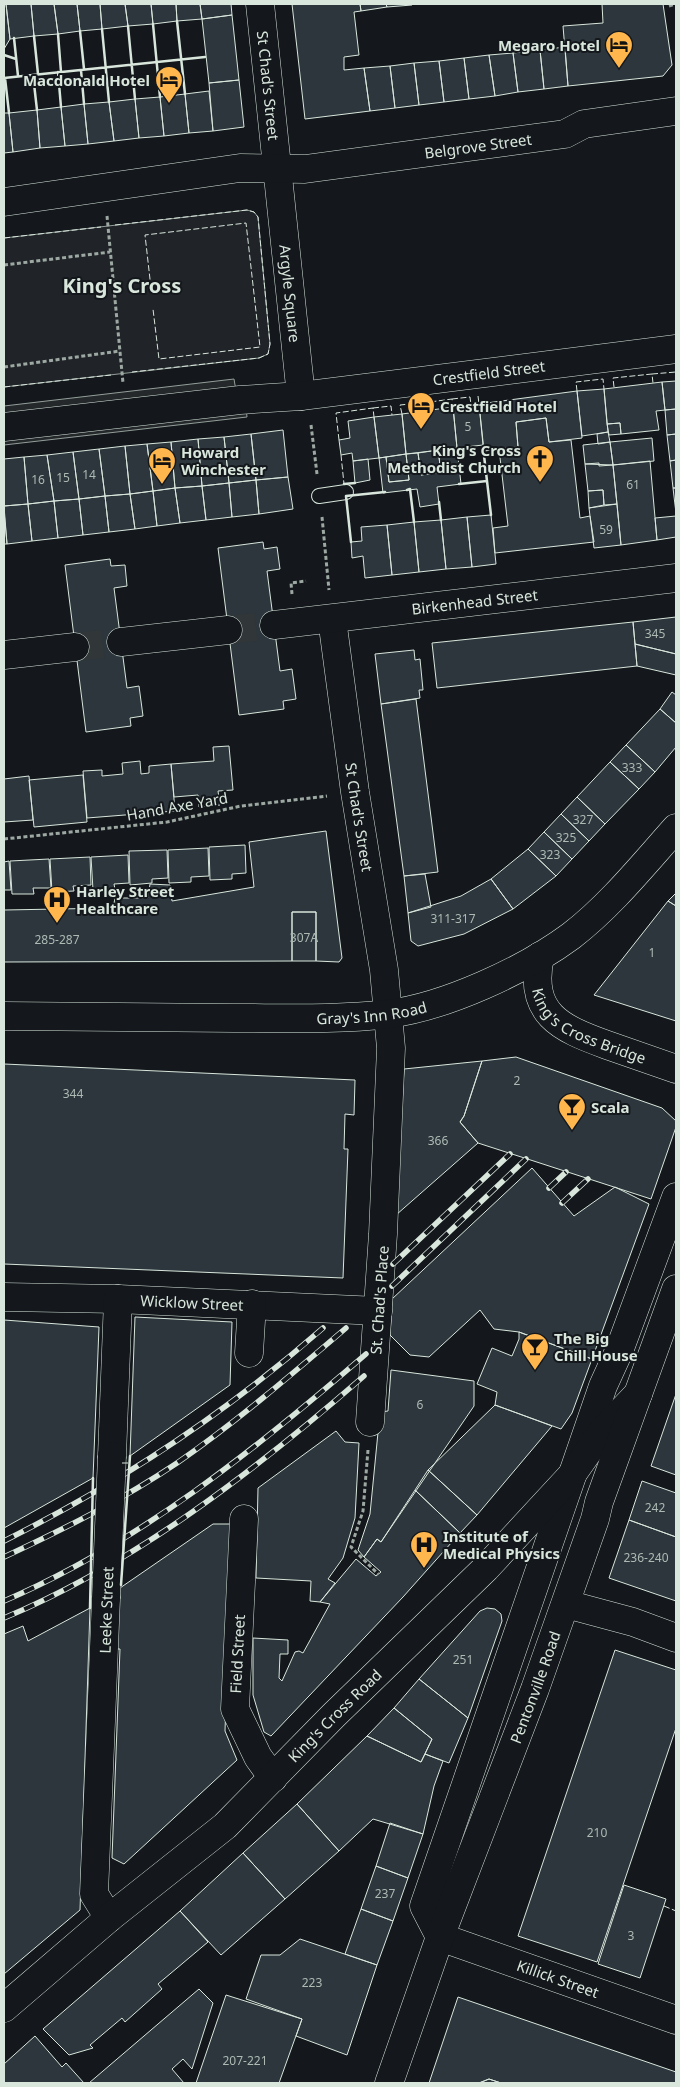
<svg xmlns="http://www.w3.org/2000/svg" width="680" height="2087" viewBox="0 0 680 2087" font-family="'Noto Sans',sans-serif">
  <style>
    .green { fill: #202428; stroke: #939e99 }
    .parking { fill: #24282b; stroke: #939e99 }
    .building { fill: #2c363c; stroke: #d8e6dc }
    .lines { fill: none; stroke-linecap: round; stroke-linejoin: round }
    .minor-tunnel { stroke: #313739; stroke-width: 28; stroke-dasharray: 28 14; stroke-linecap: butt }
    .service-casing { stroke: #d8e6dc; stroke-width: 16 }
    .minor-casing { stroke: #d8e6dc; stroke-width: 29 }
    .primary-casing { stroke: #d8e6dc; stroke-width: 29 }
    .trunk-casing { stroke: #d8e6dc; stroke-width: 29 }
    .path { stroke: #9da8a2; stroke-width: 3; stroke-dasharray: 4 2.5; stroke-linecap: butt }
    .service { stroke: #14181c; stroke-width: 14 }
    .minor { stroke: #14181c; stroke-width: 28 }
    .primary { stroke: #14181c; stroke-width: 28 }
    .trunk { stroke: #14181c; stroke-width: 28 }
    .rail-casing { stroke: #d8e6dc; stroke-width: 5.5 }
    .rail { stroke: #14181c; stroke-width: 4; stroke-dasharray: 11; stroke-linecap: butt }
    .minor-bridge-casing { stroke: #d8e6dc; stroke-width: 29; stroke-linecap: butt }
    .minor-bridge { stroke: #14181c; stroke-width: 28 }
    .fence { stroke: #d8e6dc; stroke-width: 1; stroke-dasharray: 6 2.5; stroke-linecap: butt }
    .wall { stroke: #d8e6dc; stroke-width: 2.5 }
    .labels { text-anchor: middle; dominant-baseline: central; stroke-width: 4; stroke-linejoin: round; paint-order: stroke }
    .number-label { font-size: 12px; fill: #adbab4 }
    .poi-label { font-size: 15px; font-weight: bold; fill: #d8e6dc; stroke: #14181c; text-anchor: start }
    .street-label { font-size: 15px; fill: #d8e6dc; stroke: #14181c }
    .district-label { font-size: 20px; font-weight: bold; fill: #d8e6dc; stroke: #14181c }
  </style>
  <rect width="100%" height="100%" fill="#14181c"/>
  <path class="green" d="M247 210 254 212 258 217 270 344 268 354 259 358 4 387V238Z"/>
  <path class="parking" d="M234 379 236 391 4 418V406Z
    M246 408 247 417 4 445V436Z"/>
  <path class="building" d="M4 4H6L10 39 4 49Z
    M6 4H31L34 36 10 39Z
    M31 4H54L58 34 34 36Z
    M54 4H77L80 31 58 34Z
    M77 4H100L102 29 80 31Z
    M100 4H125L128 26 102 29Z
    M125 4H151L153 24 128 26Z
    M151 4H176L177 21 153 24Z
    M176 4H200L202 19 177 21Z
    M200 4H231L232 15 202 19Z
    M292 4H360L361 11 354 12 359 55 344 57V70L364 68 370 111 305 119Z
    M360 4H386L387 7 361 11Z
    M386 4H412V5L387 7Z
    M602 4H663L672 65 663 76 568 86 563 26 603 23Z
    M232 15 239 80 209 83 202 19Z
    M565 47 568 86 544 89 540 50Z
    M540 50 544 89 518 92 513 53Z
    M513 53 518 92 495 96 489 55Z
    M489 55 495 96 469 99 464 58Z
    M464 58 469 99 444 102 439 61Z
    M439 61 444 102 419 105 414 63Z
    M414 63 419 105 395 108 390 66Z
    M390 66 395 108 370 111 364 68Z
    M239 80 244 127 213 131 209 83Z
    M209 91 213 131 189 133 185 94Z
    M185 94 189 133 164 136 160 97Z
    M160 97 164 136 139 138 135 99Z
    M135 99 139 138 114 141 109 102Z
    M109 102 114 141 88 144 84 104Z
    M84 104 88 144 65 146 61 107Z
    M61 107 65 146 40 148 37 110Z
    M37 110 40 148 13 152 9 113Z
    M4 113H9L13 152 4 153Z
    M676 381V409L665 410 662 382Z
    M662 382 665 410 656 411 659 430 621 434 620 423 607 424 604 389Z
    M604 389 608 432 582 436 577 391Z
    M577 391 582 438 549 442 546 418 516 422 518 447 484 451 479 404Z
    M479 404 483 445 457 448 453 407Z
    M453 407 457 448 406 454 402 414Z
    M676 409V434L667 435 665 410Z
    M402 414 406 454 379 458 374 417Z
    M374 417 379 458 353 461 352 453 341 455 339 440 350 438 348 421Z
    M546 418 549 442 571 440 580 518 590 516 594 542 495 553 493 528 508 526 499 449 518 447 516 422Z
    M620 423 621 434 609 435 607 424Z
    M283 430 288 477 256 480 251 434Z
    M608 432 610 442 598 444 597 434Z
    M251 434 256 480 229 483 224 437Z
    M676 434V460L670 461 667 435Z
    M224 437 229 483 202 486 198 439Z
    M652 438 654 461 613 465 610 442Z
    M198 439 202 486 175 488 171 442Z
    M171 442 175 488 153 491 147 444Z
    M610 442 613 465 585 464 583 445Z
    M147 444 153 491 130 494 125 446Z
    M125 446 130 494 105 496 99 449Z
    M457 448 461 484 437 487 439 504 420 507 417 489 383 493 379 458 386 457 389 482 409 480 406 454 418 453 421 475 441 472 438 450Z
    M99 449 105 496 79 499 73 452Z
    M438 450 441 472 421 475 418 453Z
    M73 452 79 499 54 501 47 455Z
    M406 454 409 480 389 482 386 457Z
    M47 455 54 501 28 504 24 457Z
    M24 457 28 504 4 506V459Z
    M368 459 370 480 355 483 353 461Z
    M676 460V488H673L670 461Z
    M650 461 657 540 621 545 613 465Z
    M599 463V466L613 465 617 504 604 505 603 490 588 491 585 464Z
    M288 477 293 509 259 514 256 480Z
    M256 480 259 514 232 517 229 483Z
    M229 483 232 517 206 520 202 486Z
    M202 486 206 520 180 523 175 488Z
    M175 488 180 523 157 526 153 491Z
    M673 488H676V513Z
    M603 490 604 505 589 508 588 491Z
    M153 491 157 526 135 529 130 494Z
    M130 494 135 529 109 532 105 496Z
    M105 496 109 532 83 535 79 499Z
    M79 499 83 535 58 538 54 501Z
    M54 501 58 538 32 541 28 504Z
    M28 504 32 541 7 544 4 506Z
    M617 504 621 545 594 548 589 508Z
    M4 511 7 544H4Z
    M491 515 496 564 472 567 467 517Z
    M676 516V537L657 540 655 518Z
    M467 517 472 567 446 569 441 520Z
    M441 520 446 569 419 572 414 522Z
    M414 522 419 572 392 575 387 525Z
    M387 525 392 575 365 578 363 556 352 558 351 542 362 541 361 527Z
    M263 542 264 549 277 547 280 569 267 571 280 671 292 669 296 699 283 701 284 709 239 715 218 548Z
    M110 559 111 566 125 565 127 586 114 588 127 688 139 686 143 716 130 718 131 726 86 732 65 565Z
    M676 617V654L635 644 633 622Z
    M633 622 637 666 437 688 432 643Z
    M635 644 676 654V675L637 666Z
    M414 650 415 660 420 659 423 690H419L420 698 381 704 375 654Z
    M672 692 676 695V723L660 709Z
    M416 699 438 872 404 876 381 704Z
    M660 709 676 723V747L655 772 626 745Z
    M626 745 655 772 639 789 610 762Z
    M229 746 233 790 218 791 220 805 199 807 198 795 174 797 171 764 214 761 213 747Z
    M140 761 141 774 149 773V766L171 764 175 811 87 818 83 771 102 770V776L123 774 122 763Z
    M610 762 639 789 605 824 577 797Z
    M83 775 87 822 34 827 29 780Z
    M29 776 33 820 4 822V779Z
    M577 797 605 824 589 841 561 814Z
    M561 814 589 841 572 859 544 832Z
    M326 831 342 958 339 962 316 961V912H292V961L4 962V910L113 908 115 898H148L150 884 170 885 172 901 254 887 249 842Z
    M544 832 572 859 556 876 528 849Z
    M245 845 246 873 232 874V879L210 880 209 847Z
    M208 848 209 876 191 877V882L169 883 168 850Z
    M528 849 556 876 513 909 491 879Z
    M167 850 168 878 152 879V883L130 885 129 851Z
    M128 855 129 883 114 884 115 889 93 890 91 857Z
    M90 857 91 885 73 886 74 891 52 892 50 859Z
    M49 859 51 888H33L34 894H12L10 861Z
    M9 861 11 890H4V862Z
    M425 874 431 907 408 913 404 876Z
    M491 879 513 909 464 934 418 946 411 941 408 913 461 896Z
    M676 893V906L668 901Z
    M668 901 676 906V1021L594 995Z
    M292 912H316V961H292Z
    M516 1057 662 1108 676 1121V1127L651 1199 478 1143 460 1122 464 1116 482 1061Z
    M482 1061 464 1116 460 1122 478 1143 396 1215 404 1069Z
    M4 1064 355 1080 354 1115 345 1114 344 1149H348L343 1278 4 1264Z
    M532 1168 574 1216 615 1187 649 1204 592 1359 519 1332 494 1329 480 1310 429 1357 410 1355 390 1335 392 1299Z
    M135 1317 232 1322 230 1385 130 1456Z
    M4 1320 99 1327 93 1478 4 1528Z
    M519 1332 592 1359 572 1413 561 1429 495 1405 497 1392 477 1384 492 1348 512 1356 519 1339Z
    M391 1370 474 1381V1406L381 1542 377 1539 364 1557 358 1550 370 1514 380 1412 388 1411Z
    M676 1394V1475L651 1466Z
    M495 1405 552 1426 477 1515 428 1470Z
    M336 1431 345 1442 359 1443 355 1518 343 1558 328 1579 335 1583 320 1602 310 1601 311 1581 256 1578 258 1488Z
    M428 1470 477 1515 460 1533 415 1490Z
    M642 1481 676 1493V1537L629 1520Z
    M415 1490 460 1533 403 1597 271 1736 264 1732 253 1695V1638L288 1640V1654H280L279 1678 282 1681 295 1652 299 1651 303 1653 330 1604 320 1602 356 1559 376 1576 381 1572 364 1557 377 1539 381 1542Z
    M629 1520 676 1537V1601L609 1578Z
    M213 1524H232L225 1731 237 1760 124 1864 112 1858 120 1649H114L120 1588Z
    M90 1608 80 1910 4 1974V1634L23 1626 28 1641Z
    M487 1608 495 1609 501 1614 502 1621 468 1718 419 1679 480 1611Z
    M615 1650 676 1670V1728L597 1962 518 1936Z
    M419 1679 468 1718 449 1763 425 1754 432 1739 394 1708Z
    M394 1708 432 1739 421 1762 367 1736Z
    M367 1736 421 1762 425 1754 443 1761 434 1786 423 1834 373 1819 339 1851 297 1804Z
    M297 1804 339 1851 285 1899 243 1853Z
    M390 1823 423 1834 408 1878 376 1866Z
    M243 1853 285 1899 221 1955 180 1911Z
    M376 1866 408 1878 393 1921 361 1909Z
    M624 1885 666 1899 640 1978 598 1964Z
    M361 1909 393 1921 377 1965 345 1954Z
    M180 1911 208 1942 158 1984 162 1989 125 2022 122 2018 90 2045 93 2048 69 2055 43 2029Z
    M300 1939 377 1965 347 2055 296 2036 302 2019 246 1999 261 1955H280Z
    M199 1989 213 2003 192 2069 183 2059 172 2069 184 2083H89Z
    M226 1995 302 2019 279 2083H196Z
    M458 1997 676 2072V2083H501L489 2079 479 2083H429Z
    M35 2036 62 2067 66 2063 84 2083H4V2064Z
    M489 2079 501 2083H479Z"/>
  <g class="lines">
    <path class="minor-tunnel" d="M228 630 274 625
      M75 647 121 642"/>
    <defs>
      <path id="service" d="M319 496 346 492"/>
      <g id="minor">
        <path id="s1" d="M260 4 301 396"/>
        <path id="s2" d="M4 202 240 168 305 169 565 134 584 124 676 111"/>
        <path id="s3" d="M4 427 240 400 301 396 676 349"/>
        <path id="s4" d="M332 619 355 792 384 970 391 1048 383 1234 370 1422"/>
        <path id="s5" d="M274 625 676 578"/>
        <path d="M121 642 228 630"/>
        <path d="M4 655 75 647"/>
        <path id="s6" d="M4 1297 118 1299 378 1311"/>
        <path d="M249 1353 252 1304"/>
        <path d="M112 1456 118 1299"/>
        <path d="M244 1519 235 1709 258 1757 273 1778"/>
        <path d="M106 1598 94 1894 109 1918"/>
        <path d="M566 1604 633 1622 676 1638"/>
        <path id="s7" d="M440 1937 676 2020"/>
      </g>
      <g id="primary">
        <path id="s8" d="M540 956C528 1014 560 1028 607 1045 630 1053 653 1061 676 1069"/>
        <path d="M440 1937 424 1906 603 1386 619 1351 676 1197"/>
      </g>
      <g id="trunk">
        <path id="s9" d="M4 1016C80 1017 157 1017 234 1018 285 1018 337 1020 388 1014 445 1007 525 970 571 936 610 906 643 865 676 828"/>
        <path id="s10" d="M4 2008 109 1918 225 1826 334 1715 486 1568 571 1476 602 1432 638 1394"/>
        <path id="s11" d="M389 2083 440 1937 535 1689 595 1519 599 1502 676 1289"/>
      </g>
    </defs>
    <use href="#service" class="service-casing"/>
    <use href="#minor" class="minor-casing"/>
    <use href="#primary" class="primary-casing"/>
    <use href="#trunk" class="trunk-casing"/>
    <path class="path" d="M669 6 675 4
      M107 216 123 383
      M4 265 110 252
      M4 367 120 351
      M311 425 317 474
      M322 517 329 590
      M292 594 291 583 306 581
      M4 839 167 822 241 806 327 796
      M368 1450 363 1511 351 1547 378 1574"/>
    <use href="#service" class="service"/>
    <use href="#minor" class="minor"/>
    <use href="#primary" class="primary"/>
    <use href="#trunk" class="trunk"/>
    <defs>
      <path id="rail" d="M549 1188 566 1172
        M562 1203 588 1179
        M393 1264 510 1154
        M392 1286 526 1159
        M4 1541C120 1483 226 1413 323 1328
        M4 1557C64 1529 122 1500 177 1463 236 1422 291 1375 346 1328
        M4 1601C139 1543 256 1449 366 1354
        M4 1618C136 1563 257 1469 364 1376"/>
    </defs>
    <use href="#rail" class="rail-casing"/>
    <use href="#rail" class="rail"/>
    <defs>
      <path id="minor-bridge" d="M106 1598 112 1456"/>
    </defs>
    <use href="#minor-bridge" class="minor-bridge-casing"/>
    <use href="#minor-bridge" class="minor-bridge"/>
    <path class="fence" d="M115 225 247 210 254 212 258 217 270 344 268 354 259 358 132 372
      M4 238 101 227
      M151 288 145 235 246 223 260 347 159 359 153 309
      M652 374 676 372
      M4 387 111 375
      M614 387 613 378 652 374 653 383
      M577 391 576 382 603 379 604 389
      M478 396 479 404
      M452 399 470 397 471 405
      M373 408 391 406 392 415
      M431 410 430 402 452 399 453 407
      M402 414 400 405 420 403 421 411
      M339 440 336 413 373 408 374 417
      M341 455 344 484
      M122 1463H130
      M664 1906 676 1911"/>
    <path class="wall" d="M177 21 185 94
      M153 24 160 97
      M128 26 135 99
      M102 29 109 102
      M80 31 84 69
      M58 34 61 72
      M34 36 38 74
      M14 38 18 76
      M4 55 16 59
      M81 70 84 104
      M58 72 61 107
      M33 75 37 110
      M4 78 205 57
      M5 78 9 113
      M483 447 487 481
      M344 484 355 483
      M459 484 487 481 491 515
      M407 490 410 489 414 522
      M439 502 441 520
      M351 542 346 496 385 492
      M121 1585 130 1456
      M90 1608 93 1478"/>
  </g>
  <defs>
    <symbol id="hotel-pin" viewBox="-11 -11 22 30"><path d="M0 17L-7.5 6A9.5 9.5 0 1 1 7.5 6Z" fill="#ffb74d" stroke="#14181c"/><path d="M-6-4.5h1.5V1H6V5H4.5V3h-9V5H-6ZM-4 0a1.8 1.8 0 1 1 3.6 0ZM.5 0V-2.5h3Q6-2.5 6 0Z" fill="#111"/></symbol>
    <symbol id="church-pin" viewBox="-11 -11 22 30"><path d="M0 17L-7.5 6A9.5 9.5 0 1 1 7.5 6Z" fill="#ffb74d" stroke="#14181c"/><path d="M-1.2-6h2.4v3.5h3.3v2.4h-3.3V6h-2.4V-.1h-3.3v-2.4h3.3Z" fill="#111"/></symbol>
    <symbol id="hospital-pin" viewBox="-11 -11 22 30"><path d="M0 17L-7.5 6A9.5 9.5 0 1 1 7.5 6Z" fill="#ffb74d" stroke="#14181c"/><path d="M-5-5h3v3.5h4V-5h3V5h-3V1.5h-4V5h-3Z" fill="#111"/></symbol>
    <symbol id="bar-pin" viewBox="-11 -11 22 30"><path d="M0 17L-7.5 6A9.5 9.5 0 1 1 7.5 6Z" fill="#ffb74d" stroke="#14181c"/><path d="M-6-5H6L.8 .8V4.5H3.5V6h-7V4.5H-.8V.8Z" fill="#111"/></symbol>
  </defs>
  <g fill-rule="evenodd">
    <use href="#hotel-pin" x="603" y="29" width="32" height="43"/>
    <use href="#hotel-pin" x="153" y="64" width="32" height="43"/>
    <use href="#hotel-pin" x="405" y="390" width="32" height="43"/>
    <use href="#church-pin" x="524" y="443" width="32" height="43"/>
    <use href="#hotel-pin" x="146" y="445" width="32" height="43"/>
    <use href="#hospital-pin" x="41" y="884" width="32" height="43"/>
    <use href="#bar-pin" x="556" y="1091" width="32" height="43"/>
    <use href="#bar-pin" x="519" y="1331" width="32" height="43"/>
    <use href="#hospital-pin" x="408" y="1529" width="32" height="43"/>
  </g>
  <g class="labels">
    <g class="number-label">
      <text x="468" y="426">5</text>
      <text x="89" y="474">14</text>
      <text x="63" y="477">15</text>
      <text x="38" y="479">16</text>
      <text x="633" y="484">61</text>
      <text x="606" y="529">59</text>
      <text x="655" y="633">345</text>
      <text x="632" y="767">333</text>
      <text x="583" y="819">327</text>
      <text x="566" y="837">325</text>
      <text x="550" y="854">323</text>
      <text x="453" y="918">311-317</text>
      <text x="304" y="937">307A</text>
      <text x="57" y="939">285-287</text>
      <text x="652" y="952">1</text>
      <text x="517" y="1080">2</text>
      <text x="73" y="1093">344</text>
      <text x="438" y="1140">366</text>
      <text x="420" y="1404">6</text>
      <text x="655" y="1507">242</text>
      <text x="646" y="1557">236-240</text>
      <text x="463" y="1659">251</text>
      <text x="597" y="1832">210</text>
      <text x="385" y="1893">237</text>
      <text x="631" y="1935">3</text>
      <text x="312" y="1982">223</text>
      <text x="245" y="2060">207-221</text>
    </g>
    <g class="poi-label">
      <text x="600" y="45" text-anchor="end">Megaro Hotel</text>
      <text x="150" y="80" text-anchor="end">Macdonald Hotel</text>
      <text x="440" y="406">Crestfield Hotel</text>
      <text x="521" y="450" text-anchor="end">King's Cross<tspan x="521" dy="17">Methodist Church</tspan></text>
      <text x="181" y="452">Howard<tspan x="181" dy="17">Winchester</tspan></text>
      <text x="76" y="891">Harley Street<tspan x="76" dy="17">Healthcare</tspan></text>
      <text x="591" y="1107">Scala</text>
      <text x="554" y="1338">The Big<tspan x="554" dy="17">Chill House</tspan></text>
      <text x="443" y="1536">Institute of<tspan x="443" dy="17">Medical Physics</tspan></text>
    </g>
    <g class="street-label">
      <text stroke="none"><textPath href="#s1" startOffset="82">St Chad's Street</textPath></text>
      <text stroke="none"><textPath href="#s2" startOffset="478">Belgrove Street</textPath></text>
      <text stroke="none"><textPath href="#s1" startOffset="291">Argyle Square</textPath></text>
      <text stroke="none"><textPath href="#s3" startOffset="488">Crestfield Street</textPath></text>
      <text stroke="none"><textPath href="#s5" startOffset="202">Birkenhead Street</textPath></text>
      <text transform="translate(177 806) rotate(-10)">Hand Axe Yard</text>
      <text stroke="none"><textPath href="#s4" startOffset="200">St Chad's Street</textPath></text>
      <text stroke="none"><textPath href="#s9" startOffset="368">Gray's Inn Road</textPath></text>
      <text stroke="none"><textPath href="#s8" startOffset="100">King's Cross Bridge</textPath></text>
      <text transform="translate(379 1300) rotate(-86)">St. Chad's Place</text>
      <text stroke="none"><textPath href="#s6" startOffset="188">Wicklow Street</textPath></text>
      <text transform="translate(106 1610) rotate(-88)">Leeke Street</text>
      <text transform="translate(237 1654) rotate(-87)">Field Street</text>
      <text stroke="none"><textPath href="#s11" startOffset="422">Pentonville Road</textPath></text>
      <text stroke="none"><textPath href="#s10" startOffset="442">King's Cross Road</textPath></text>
      <text stroke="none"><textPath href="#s7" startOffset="125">Killick Street</textPath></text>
    </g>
    <g class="district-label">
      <text x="122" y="285">King's Cross</text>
    </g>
  </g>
  <rect width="680" height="2087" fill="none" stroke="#d8e6dc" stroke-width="10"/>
</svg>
